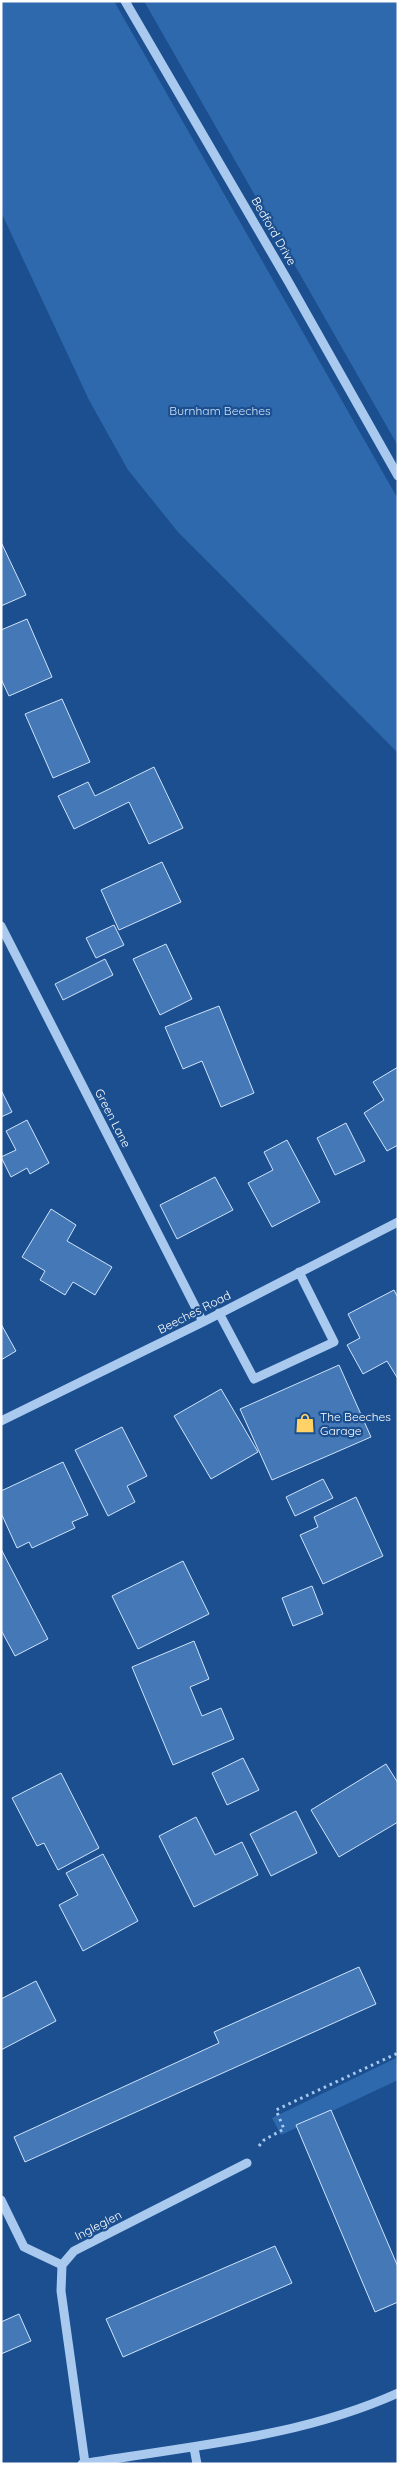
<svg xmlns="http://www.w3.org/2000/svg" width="399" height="2465" viewBox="0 0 399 2465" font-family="Quicksand,sans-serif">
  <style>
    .green { fill: #2e69ad }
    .building { fill: #4478b7; stroke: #cfe3fa }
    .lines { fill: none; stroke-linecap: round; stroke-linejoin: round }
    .path { stroke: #a9c9ee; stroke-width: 3; stroke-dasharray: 2.5 4; stroke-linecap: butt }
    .minor { stroke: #a9c9ee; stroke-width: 9 }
    .labels { text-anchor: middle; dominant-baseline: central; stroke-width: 4.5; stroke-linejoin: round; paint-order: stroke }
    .street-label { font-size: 12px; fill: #fff; stroke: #1b4f8f }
    .park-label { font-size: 12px; fill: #cfe3fa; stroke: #1b4f8f }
    .poi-label { font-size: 12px; fill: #fff; stroke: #1b4f8f; text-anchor: start }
  </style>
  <rect width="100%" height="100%" fill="#1b4f8f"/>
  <path class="green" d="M1 1H114L398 499V753L178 532 128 470 89 400 1 212Z
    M144 1H398V446Z
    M396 2058 398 2080 281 2135 272 2118Z"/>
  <path class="building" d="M1 542 26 595 1 606Z
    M27 619 52 677 9 696 1 679V630Z
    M62 699 90 762 53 778 25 714Z
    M154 767 183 828 149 844 129 802 74 829 58 796 88 782 95 796Z
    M162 862 181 902 119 930 101 890Z
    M114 925 124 945 96 958 86 938Z
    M166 944 192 999 160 1015 133 959Z
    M105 959 113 975 63 1000 55 984Z
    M219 1006 254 1093 221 1107 202 1061 183 1069 165 1027Z
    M398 1067V1145L387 1151 364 1113 384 1100 373 1082Z
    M1 1090 12 1112 1 1117Z
    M27 1120 49 1163 30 1174 27 1168 11 1177 1 1157 16 1150 6 1131Z
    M346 1123 365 1161 335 1175 317 1138Z
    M287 1140 320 1202 272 1227 248 1183 273 1170 264 1152Z
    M215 1177 233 1210 177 1239 160 1205Z
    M51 1209 76 1225 67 1241 112 1267 95 1295 73 1282 65 1295 40 1280 45 1271 22 1257Z
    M394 1290 398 1298V1379L387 1361 363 1374 347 1345 360 1338 348 1314Z
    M1 1324 16 1351 1 1360Z
    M339 1365 371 1437 272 1480 240 1409Z
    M221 1389 258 1452 211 1479 174 1416Z
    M122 1427 147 1476 127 1486 135 1502 108 1516 75 1450Z
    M63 1462 88 1515 72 1522 75 1528 32 1548 29 1542 17 1548 1 1513V1491Z
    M323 1479 333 1498 295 1516 286 1497Z
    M356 1497 383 1556 323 1584 300 1535 318 1527 314 1517Z
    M1 1549 48 1639 15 1656 1 1630Z
    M183 1561 209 1614 138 1649 112 1596Z
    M312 1586 323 1614 293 1626 282 1598Z
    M194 1641 209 1679 190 1687 202 1716 221 1708 234 1739 173 1765 132 1667Z
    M243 1758 259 1790 227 1805 212 1773Z
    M386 1764 398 1783V1822L339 1857 311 1810Z
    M61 1773 99 1848 58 1870 44 1843 37 1846 12 1798Z
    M296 1811 317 1853 271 1876 250 1834Z
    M196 1817 215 1855 242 1842 258 1875 194 1907 159 1836Z
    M103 1854 138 1921 83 1951 59 1905 78 1895 66 1873Z
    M359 1967 376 2004 25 2162 14 2137 219 2043 214 2032Z
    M36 1981 56 2021 1 2050V1999Z
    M331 2110 398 2267V2302L375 2312 296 2125Z
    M275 2246 292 2283 123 2357 106 2319Z
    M19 2314 31 2341 1 2354V2322Z"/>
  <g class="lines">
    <path class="path" d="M259 2146 264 2140 284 2129 276 2110 398 2053"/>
    <path class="minor" d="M125 1 288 281 398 476
      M1 926 203 1322
      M219 1313 254 1379 334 1342 299 1272
      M1 1421 203 1322 398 1222
      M1 2200 24 2247 62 2265
      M194 2448 197 2464
      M85 2463 61 2291 62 2265 74 2251 247 2163
      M82 2464C188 2446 298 2438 398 2393"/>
  </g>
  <defs>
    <symbol id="shop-bare" viewBox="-9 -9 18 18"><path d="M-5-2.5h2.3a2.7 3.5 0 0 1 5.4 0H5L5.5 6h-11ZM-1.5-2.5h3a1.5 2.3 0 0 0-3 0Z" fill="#ffd166" stroke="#1b4f8f" stroke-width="2.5" paint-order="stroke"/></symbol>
  </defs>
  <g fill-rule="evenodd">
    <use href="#shop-bare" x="291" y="1409" width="28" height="28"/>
  </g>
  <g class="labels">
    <g class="street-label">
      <text transform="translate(274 231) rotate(60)">Bedford Drive</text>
      <text transform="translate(113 1118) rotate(63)">Green Lane</text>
      <text transform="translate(194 1312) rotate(-27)">Beeches Road</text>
      <text transform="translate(98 2225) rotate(-27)">Ingleglen</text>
    </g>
    <g class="park-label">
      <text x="220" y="410">Burnham Beeches</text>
    </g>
    <g class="poi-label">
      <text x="320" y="1416">The Beeches<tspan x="320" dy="14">Garage</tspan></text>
    </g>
  </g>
  <rect width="399" height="2465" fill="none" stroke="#ffffff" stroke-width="5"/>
</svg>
